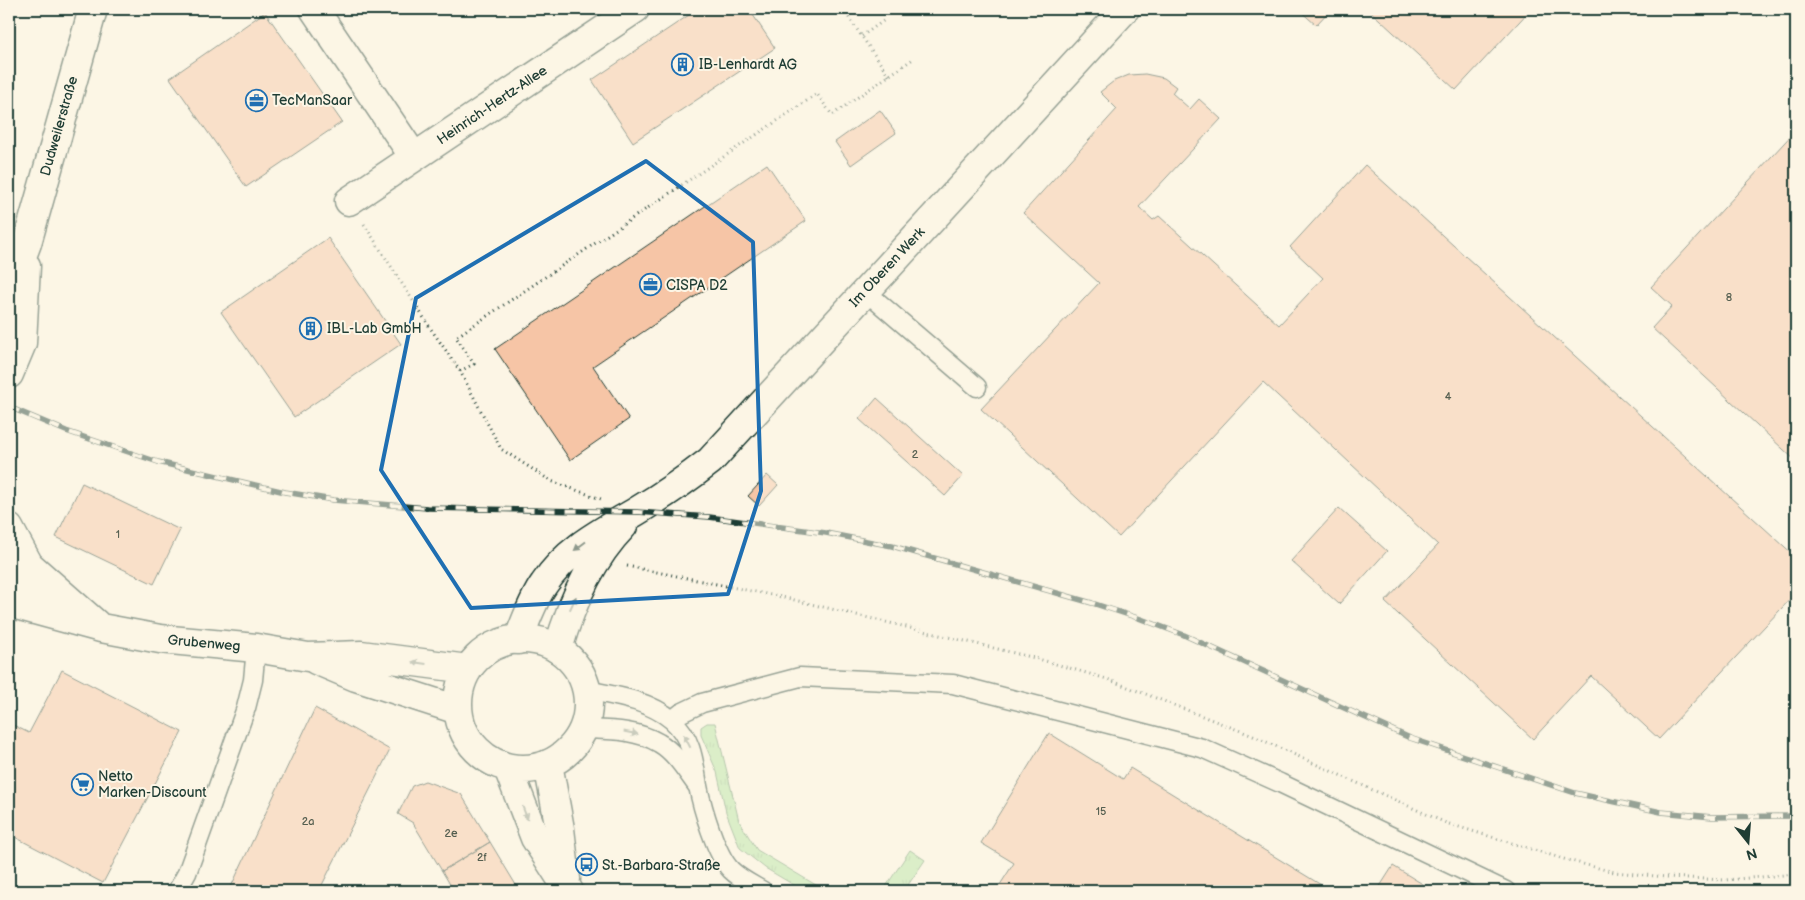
<svg xmlns="http://www.w3.org/2000/svg" width="1805" height="900" viewBox="0 0 1805 900" font-family="'Balsamiq Sans',sans-serif">
  <style>
    .grass { fill: url(#grass-tufts); stroke: #69916c }
    .building { fill: #f6c5a6; stroke: #1f3d34 }
    .lines { fill: none; stroke-linecap: round; stroke-linejoin: round }
    .lane-casing { stroke: #1f3d34; stroke-width: 21 }
    .street-casing { stroke: #1f3d34; stroke-width: 31 }
    .secondary-casing { stroke: #1f3d34; stroke-width: 31 }
    .path { stroke: #1f3d34; stroke-width: 3; stroke-dasharray: 1 4; stroke-linecap: butt }
    .lane { stroke: #fcf5e5; stroke-width: 18 }
    .street { stroke: #fcf5e5; stroke-width: 28 }
    .secondary { stroke: #fcf5e5; stroke-width: 28 }
    .rail-casing { stroke: #1f3d34; stroke-width: 5.5 }
    .rail { stroke: #fcf5e5; stroke-width: 4; stroke-dasharray: 11; stroke-linecap: butt }
    .oneway { fill: #8e998c }
    .marked { fill: none; stroke: #1f6fb2; stroke-width: 4; stroke-linejoin: round }
    .labels { text-anchor: middle; dominant-baseline: central; stroke-width: 4; stroke-linejoin: round; paint-order: stroke }
    .number-label { font-size: 11px; fill: #555f50 }
    .poi-label { font-size: 14px; fill: #1f3d34; stroke: #fcf5e5; text-anchor: start }
    .street-label { font-size: 14px; fill: #1f3d34; stroke: #fcf5e5 }
  </style>
  <defs>
    <pattern id="grass-tufts" width="24" height="20" patternUnits="userSpaceOnUse" patternTransform="scale(1.25)"><rect width="24" height="20" fill="#b3e5a5"/><path d="M3 7l-1-3M5 7V3M7 7l1-3M15 17l-1-3M17 17v-4M19 17l1-3" fill="none" stroke="#9ac58f"/></pattern>
  </defs>
  <rect width="100%" height="100%" fill="#fcf5e5"/>
  <filter id="ink" filterUnits="userSpaceOnUse"><feTurbulence type="fractalNoise" baseFrequency=".02" numOctaves="2"/><feDisplacementMap in="SourceGraphic" scale="10" xChannelSelector="R" yChannelSelector="G"/><feConvolveMatrix kernelMatrix="1 2 1 2 8 2 1 2 1" color-interpolation-filters="sRGB"/></filter>
  <g filter="url(#ink)">
    <path class="grass" d="M707 723H715L739 821 757 850 826 891H804L765 868 740 848 726 812 717 772 701 735V727Z
      M910 850 925 860 904 891H883Z"/>
    <path class="building" d="M698 9H749L775 48 633 142 592 80Z
      M1298 9H1331L1316 25Z
      M1368 9H1531L1456 90Z
      M265 12 342 122 246 187 170 78Z
      M1145 74 1164 78 1176 87 1172 93 1190 109 1199 99 1221 119 1139 207 1153 220 1159 216 1279 325 1323 278 1290 247 1365 165 1796 557V593L1659 739 1591 676 1533 739 1385 602 1438 545 1263 382 1119 537 981 409 1099 283 1023 213 1117 109 1100 92 1114 81 1129 75Z
      M880 110 896 133 851 165 835 142Z
      M1796 130V461L1652 328 1672 306 1651 287Z
      M767 164 806 221 593 366 629 419 570 460 495 349Z
      M328 238 401 344 294 417 221 312Z
      M877 398 963 476 945 496 859 419Z
      M767 475 778 485 759 506 748 496Z
      M82 483 180 530 154 584 56 537Z
      M1339 508 1387 551 1339 604 1291 561Z
      M62 670 182 732 103 883 9 834V723L29 733Z
      M315 708 390 750 319 891H229Z
      M1049 733 1123 779 1130 768 1331 891H996L1014 863 981 843Z
      M425 781 461 794 490 842 442 871 413 823 398 814 412 786Z
      M490 842 519 890 454 891 442 871Z
      M1393 866 1434 891H1377Z"/>
    <g class="lines">
      <defs>
        <path id="lane" d="M865 291 977 387
          M586 690C616 696 648 700 672 720 692 738 694 761 698 786 702 807 716 855 731 870 740 879 753 885 763 891
          M672 720 681 713 702 703 800 677 953 684 1202 748 1280 783 1506 891
          M583 729C608 730 636 729 659 743 675 752 687 772 698 787
          M177 891 187 873 246 708 253 680 256 648"/>
        <path id="street" d="M314 9 414 157
          M349 201 635 9
          M518 640C526 621 532 601 544 584 568 548 602 532 637 511 662 496 687 479 710 461L1125 9
          M558 649C571 604 590 560 623 526"/>
        <path id="secondary" d="M9 291 27 243 93 9
          M9 374 22 343 26 266
          M9 528 29 565 96 624
          M9 572 45 596
          M9 603 101 628 160 639 256 648 308 657 361 655 468 669
          M458 704a65 65 0 1 1 130 0a65 65 0 1 1-130 0Z
          M316 660 356 677 458 710
          M548 764 560 829 566 879
          M508 768 535 838 569 891"/>
      </defs>
      <use href="#lane" class="lane-casing"/>
      <use href="#street" class="street-casing"/>
      <use href="#secondary" class="secondary-casing"/>
      <path class="path" d="M843 9 889 76
        M862 36 886 19
        M364 224 431 329 460 371 501 449 551 481 601 499
        M460 371 474 364 456 337 817 94 832 115 913 59
        M627 566 786 598 1035 658 1107 679 1251 735 1446 823 1567 860 1614 872 1666 877 1725 880 1796 874"/>
      <use href="#lane" class="lane"/>
      <use href="#street" class="street"/>
      <use href="#secondary" class="secondary"/>
      <defs>
        <path id="rail" d="M9 407 66 431 158 462 285 492 333 500 427 508 637 512 709 517 826 533 892 546 1092 603 1141 619 1184 635 1410 738 1575 793 1661 812 1712 817 1796 816"/>
      </defs>
      <use href="#rail" class="rail-casing"/>
      <use href="#rail" class="rail"/>
    </g>
    <defs><path id="oneway-solid" d="M-6-.8H1V-3.2L6.5 0L1 3.2V.8H-6Z" transform="scale(1.25)"/></defs>
    <g class="oneway">
      <use href="#oneway-solid" transform="translate(580 546) rotate(143)"/>
      <use href="#oneway-solid" transform="translate(573 603) rotate(-65)"/>
      <use href="#oneway-solid" transform="translate(419 663) rotate(-172)"/>
      <use href="#oneway-solid" transform="translate(631 733) rotate(11)"/>
      <use href="#oneway-solid" transform="translate(687 741) rotate(-117)"/>
      <use href="#oneway-solid" transform="translate(525 813) rotate(69)"/>
    </g>
  </g>
  <path d="M0 0H1805V900H0ZM646 161 753 242 761 491 728 594 471 608 381 470 416 298Z" fill="#fcf5e5" fill-opacity=".55" fill-rule="evenodd"/>
  <path class="marked" d="M646 161 753 242 761 491 728 594 471 608 381 470 416 298Z"/>
  <defs>
    <symbol id="building-ring" viewBox="-11 -11 22 22"><circle r="9.5" fill="#fcf5e5" stroke="#1f6fb2" stroke-width="1.5"/><path d="M-4-6H4V6H1V3H-1V6H-4ZM-2.5-4.3h1.7v1.8h-1.7ZM.8-4.3h1.7v1.8H.8ZM-2.5-1h1.7V.8h-1.7ZM.8-1h1.7V.8H.8Z" fill="#1f6fb2"/></symbol>
    <symbol id="office-ring" viewBox="-11 -11 22 22"><circle r="9.5" fill="#fcf5e5" stroke="#1f6fb2" stroke-width="1.5"/><path d="M-6-3h4V-5.5h4V-3h4V5H-6ZM-1-4.5V-3h2v-1.5ZM-6 0V1H6V0Z" fill="#1f6fb2"/></symbol>
    <symbol id="supermarket-ring" viewBox="-11 -11 22 22"><circle r="9.5" fill="#fcf5e5" stroke="#1f6fb2" stroke-width="1.5"/><path d="M-6-5.5h2.5l.6 2H6L4.5 2H-2.5L-4.4-4H-6ZM-1.5 3.2a1.3 1.3 0 1 0 .1 0ZM3 3.2a1.3 1.3 0 1 0 .1 0Z" fill="#1f6fb2"/></symbol>
    <symbol id="bus-ring" viewBox="-11 -11 22 22"><circle r="9.5" fill="#fcf5e5" stroke="#1f6fb2" stroke-width="1.5"/><path d="M-5-6H5V4H4V6H2V4H-2V6H-4V4H-5ZM-3.5-4V0h7V-4ZM-3.5 1.2v1.5H-2V1.2ZM2 1.2v1.5H3.5V1.2Z" fill="#1f6fb2"/></symbol>
  </defs>
  <g fill-rule="evenodd">
    <use href="#building-ring" x="670" y="52" width="25" height="25"/>
    <use href="#office-ring" x="244" y="88" width="25" height="25"/>
    <use href="#office-ring" x="638" y="272" width="25" height="25"/>
    <use href="#building-ring" x="298" y="316" width="25" height="25"/>
    <use href="#supermarket-ring" x="70" y="772" width="25" height="25"/>
    <use href="#bus-ring" x="574" y="852" width="25" height="25"/>
  </g>
  <g class="labels">
    <g class="number-label">
      <text x="1729" y="297">8</text>
      <text x="1448" y="396">4</text>
      <text x="915" y="454">2</text>
      <text x="118" y="534">1</text>
      <text x="1101" y="811">15</text>
      <text x="308" y="821">2a</text>
      <text x="451" y="833">2e</text>
      <text x="482" y="857">2f</text>
    </g>
    <g class="poi-label">
      <text x="699" y="64">IB-Lenhardt AG</text>
      <text x="272" y="100">TecManSaar</text>
      <text x="666" y="285">CISPA D2</text>
      <text x="327" y="328">IBL-Lab GmbH</text>
      <text x="98" y="776">Netto<tspan x="98" dy="16">Marken-Discount</tspan></text>
      <text x="602" y="865">St.-Barbara-Straße</text>
    </g>
    <g class="street-label">
      <text transform="translate(492 105) rotate(-34)">Heinrich-Hertz-Allee</text>
      <text transform="translate(59 126) rotate(-74)">Dudweilerstraße</text>
      <text transform="translate(887 267) rotate(-47)">Im Oberen Werk</text>
      <text transform="translate(204 643) rotate(5)">Grubenweg</text>
    </g>
  </g>
  <rect width="1805" height="900" fill="none" stroke="#fcf5e5" stroke-width="30"/>
  <rect x="15" y="15" width="1775" height="870" fill="none" stroke="#1f3d34" stroke-width="2" filter="url(#ink)"/>
  <g transform="translate(1748 842) rotate(163)" stroke="#fcf5e5" stroke-width="4" paint-order="stroke">
  <path d="M0-4L9 19L0 12L-9 19Z" fill="#1f3d34"/>
  <text y="-8" font-size="14" font-weight="bold" text-anchor="middle" fill="#1f3d34">N</text>
  </g>
</svg>
